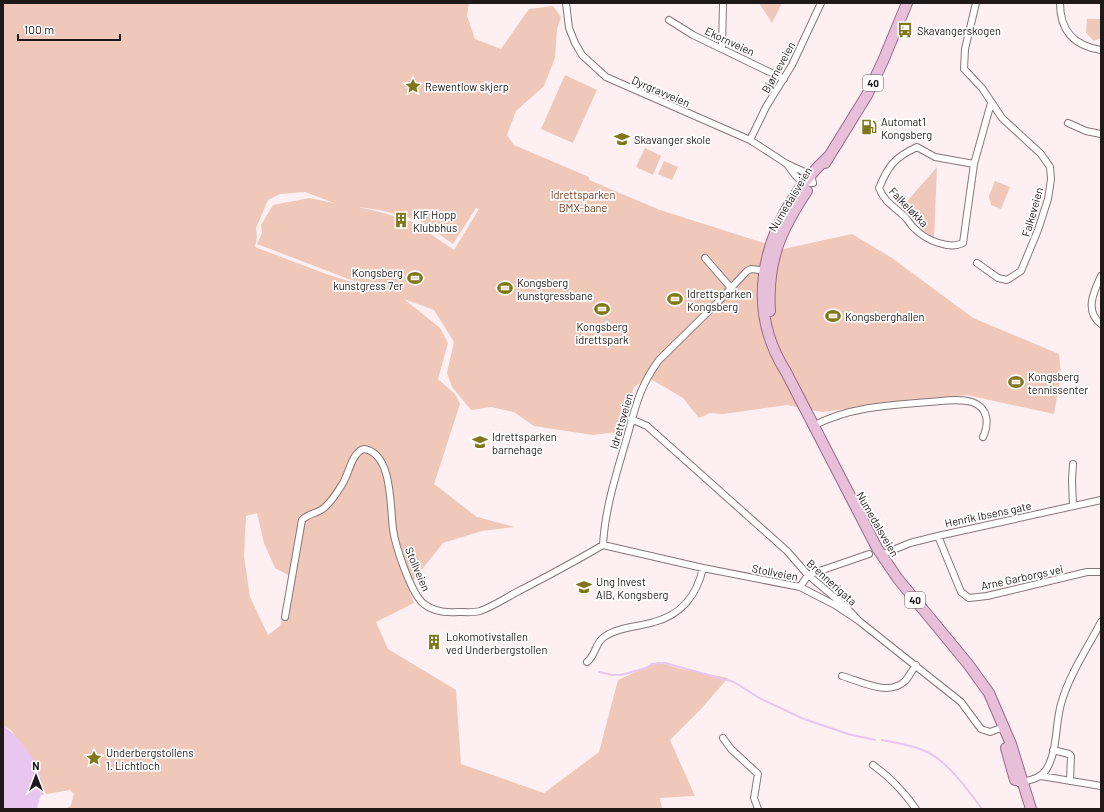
<svg xmlns="http://www.w3.org/2000/svg" width="1104" height="812" viewBox="0 0 1104 812" font-family="Barlow,sans-serif">
  <style>
    .green { fill: #efc8b9; fill-rule: evenodd }
    .water { fill: #e8c6ef }
    .lines { fill: none; stroke-linecap: round; stroke-linejoin: round }
    .stream { stroke: #e8c6ef; stroke-width: 2 }
    .street-casing { stroke: #86767a; stroke-width: 8 }
    .primary-casing { stroke: #976a86; stroke-width: 12 }
    .street { stroke: #fff; stroke-width: 6 }
    .primary { stroke: #e8bfd9; stroke-width: 10 }
    .labels { text-anchor: middle; dominant-baseline: central; stroke-width: 3.5; stroke-linejoin: round; paint-order: stroke }
    .shield { fill: #fff; stroke: #625e5f; stroke-width: 1 }
    .shield-label { font-size: 10px; font-weight: bold; fill: #1f191a }
    .poi-label { font-size: 11px; fill: #1f191a; stroke: #fff; text-anchor: start }
    .street-label { font-size: 11px; fill: #1f191a; stroke: #fff }
    .park-label { font-size: 11px; fill: #76371d; stroke: #fff }
  </style>
  <rect width="100%" height="100%" fill="#feeff2"/>
  <path class="green" d="M3 3H469L467 16 475 39 501 49 529 9 553 6 561 17 557 29 555 58 544 86 516 111 507 135 514 145 589 177V180L660 210 783 249 852 234 892 258 973 318 1059 354 1061 374 1054 414 967 395 822 412 787 405 723 414 710 413 699 418 683 398 649 378 634 387 617 432 593 435 534 426 514 412 491 407 471 410 452 387 447 373 454 342 434 310 404 299 440 328 448 343 438 379 455 394 460 404 434 484 477 517 515 527 482 531 443 543 408 587 414 603 376 622 388 649 456 690 461 764 544 793 599 752 618 680 658 662 681 669 728 678 701 709 670 740 695 796 660 798 662 809H66L71 805 74 794 70 790 41 795 42 788 12 731 3 725ZM305 192 334 203 309 198 273 205 261 225 262 233 257 244 380 291 326 274 255 247 257 237 256 228 268 200 280 194ZM358 207 380 210 421 221 453 244 476 208 479 209 454 250 413 222 380 212ZM257 513 264 543 275 568 290 576 291 589 280 626 268 635 250 597 244 556 246 516Z
    M759 3H782L772 23Z
    M1087 19H1101V38L1094 41 1086 33Z
    M565 75 597 90 573 143 541 129Z
    M645 148 661 156 653 175 636 167Z
    M664 161 678 167 672 180 658 174Z
    M937 167 934 238 923 230 903 206Z
    M995 181 1010 187 1001 209 991 205 989 196Z"/>
  <path class="water" d="M3 725C21 739 41 764 42 788 42 795 38 802 37 809H3Z"/>
  <g class="lines">
    <path class="stream" d="M599 672 612 675H621L646 668 652 664 665 663 734 682 761 699 804 719 848 734 875 740
      M882 740C897 743 914 745 927 752 947 761 969 791 982 809"/>
    <defs>
      <path id="street" d="M566 3 569 28 575 43 582 55 606 77 750 140 787 164 811 175 813 183C799 184 794 174 787 164
        M976 3 965 49 964 69 982 88 1002 118 1041 154 1050 167 1051 179 1048 199 1038 230 1021 271 1007 280 998 278 977 263
        M1060 3C1060 31 1074 46 1101 50
        M669 20 693 35 784 79
        M722 48 723 3
        M1068 123 1086 131 1101 134
        M750 140 766 107 792 65 821 3
        M974 164 935 157 917 147C895 157 888 166 879 188 884 202 895 207 905 217 909 221 911 226 915 229 926 240 949 250 963 243L974 164 991 103
        M705 258 731 288
        M1101 276C1094 291 1084 311 1101 324
        M631 419 647 426 787 551 808 575 846 607 859 621 961 702 981 729 990 732 1004 727
        M813 426C849 407 889 405 929 402 943 401 959 398 972 402 989 408 989 424 983 437
        M1073 506 1072 480 1073 464
        M938 536 961 592 969 598 987 596 1087 572H1101
        M603 545C605 510 615 478 625 444 635 411 637 390 659 360L716 304 747 271 751 269 768 271
        M881 555 910 543 938 536 1101 500
        M800 587 808 575 869 554
        M285 617 302 520C308 514 314 514 321 510 330 505 338 491 343 483 349 473 352 452 364 449 393 453 390 508 393 529 395 545 411 594 424 604 434 612 446 613 458 612 465 612 473 613 480 611 492 607 504 599 515 593 544 578 574 562 603 545L703 568 800 587 835 605 859 621
        M587 662C596 655 595 643 604 637 618 627 638 627 654 622 681 615 697 595 703 568
        M842 676C860 681 889 697 905 681 909 677 912 670 916 665
        M723 738 731 749 758 774 754 798 758 809
        M1053 750 1069 754 1071 756 1070 781
        M873 765C890 777 904 792 916 809
        M1041 776 1101 786
        M1019 783C1029 780 1040 779 1046 770 1058 751 1055 725 1061 704 1069 675 1087 649 1101 622"/>
      <path id="primary" d="M828 157C769 212 739 298 786 372L877 548 898 579 968 664 989 693 1011 744 1031 809
        M825 163 867 95 883 61 907 3
        M770 311C767 262 780 231 807 191
        M1006 748 1015 780"/>
    </defs>
    <use href="#street" class="street-casing"/>
    <use href="#primary" class="primary-casing"/>
    <use href="#street" class="street"/>
    <use href="#primary" class="primary"/>
  </g>
  <defs>
    <symbol id="bus-bare" viewBox="-9 -9 18 18"><path d="M-5-6H5V4H4V6H2V4H-2V6H-4V4H-5ZM-3.5-4V0h7V-4ZM-3.5 1.2v1.5H-2V1.2ZM2 1.2v1.5H3.5V1.2Z" fill="#80771b" stroke="#fff" stroke-width="2.5" paint-order="stroke"/></symbol>
    <symbol id="sight-bare" viewBox="-9 -9 18 18"><path d="M0-6L1.8-2.2L6-1.7L2.9 1.2L3.7 5.4L0 3.3L-3.7 5.4L-2.9 1.2L-6-1.7L-1.8-2.2Z" fill="#80771b" stroke="#fff" stroke-width="2.5" paint-order="stroke"/></symbol>
    <symbol id="fuel-bare" viewBox="-9 -9 18 18"><path d="M-5.5-6h7V0h2V4h1.3V-2.5L3-4.5l.8-.8L6-3V5H2.5V1h-1V6h-7ZM-4.2-4.7v3.2H.2V-4.7Z" fill="#80771b" stroke="#fff" stroke-width="2.5" paint-order="stroke"/></symbol>
    <symbol id="school-bare" viewBox="-9 -9 18 18"><path d="M0-5L7-2L0 1L-7-2ZM-4 1L0 2.5L4 1V4Q0 6-4 4Z" fill="#80771b" stroke="#fff" stroke-width="2.5" paint-order="stroke"/></symbol>
    <symbol id="building-bare" viewBox="-9 -9 18 18"><path d="M-4-6H4V6H1V3H-1V6H-4ZM-2.5-4.3h1.7v1.8h-1.7ZM.8-4.3h1.7v1.8H.8ZM-2.5-1h1.7V.8h-1.7ZM.8-1h1.7V.8H.8Z" fill="#80771b" stroke="#fff" stroke-width="2.5" paint-order="stroke"/></symbol>
    <symbol id="stadium-bare" viewBox="-9 -9 18 18"><path d="M0-5a6.5 5 0 1 0 0 10a6.5 5 0 1 0 0-10ZM-3.5-1.8h7v3.6h-7Z" fill="#80771b" stroke="#fff" stroke-width="2.5" paint-order="stroke"/></symbol>
  </defs>
  <g fill-rule="evenodd">
    <use href="#bus-bare" x="894" y="19" width="22" height="22"/>
    <use href="#sight-bare" x="402" y="75" width="22" height="22"/>
    <use href="#fuel-bare" x="858" y="116" width="22" height="22"/>
    <use href="#school-bare" x="611" y="128" width="22" height="22"/>
    <use href="#building-bare" x="390" y="209" width="22" height="22"/>
    <use href="#stadium-bare" x="404" y="267" width="22" height="22"/>
    <use href="#stadium-bare" x="494" y="277" width="22" height="22"/>
    <use href="#stadium-bare" x="664" y="288" width="22" height="22"/>
    <use href="#stadium-bare" x="591" y="298" width="22" height="22"/>
    <use href="#stadium-bare" x="822" y="305" width="22" height="22"/>
    <use href="#stadium-bare" x="1005" y="371" width="22" height="22"/>
    <use href="#school-bare" x="469" y="431" width="22" height="22"/>
    <use href="#school-bare" x="573" y="576" width="22" height="22"/>
    <use href="#building-bare" x="423" y="631" width="22" height="22"/>
    <use href="#sight-bare" x="83" y="747" width="22" height="22"/>
  </g>
  <g class="labels">
    <g class="shield">
      <rect x="863" y="75" width="20" height="16" rx="3"/>
      <rect x="905" y="592" width="20" height="16" rx="3"/>
    </g>
    <g class="shield-label">
      <text x="873" y="83">40</text>
      <text x="915" y="600">40</text>
    </g>
    <g class="poi-label">
      <text x="917" y="30">Skavangerskogen</text>
      <text x="425" y="86">Rewentlow skjerp</text>
      <text x="881" y="121">Automat1<tspan x="881" dy="13">Kongsberg</tspan></text>
      <text x="634" y="139">Skavanger skole</text>
      <text x="413" y="214">KIF Hopp<tspan x="413" dy="13">Klubbhus</tspan></text>
      <text x="403" y="272" text-anchor="end">Kongsberg<tspan x="403" dy="13">kunstgress 7er</tspan></text>
      <text x="517" y="282">Kongsberg<tspan x="517" dy="13">kunstgressbane</tspan></text>
      <text x="687" y="293">Idrettsparken<tspan x="687" dy="13">Kongsberg</tspan></text>
      <text x="845" y="316">Kongsberghallen</text>
      <text x="602" y="326" text-anchor="middle">Kongsberg<tspan x="602" dy="13">idrettspark</tspan></text>
      <text x="1028" y="376">Kongsberg<tspan x="1028" dy="13">tennissenter</tspan></text>
      <text x="492" y="436">Idrettsparken<tspan x="492" dy="13">barnehage</tspan></text>
      <text x="596" y="581">Ung Invest<tspan x="596" dy="13">AIB, Kongsberg</tspan></text>
      <text x="446" y="636">Lokomotivstallen<tspan x="446" dy="13">ved Underbergstollen</tspan></text>
      <text x="106" y="752">Underbergstollens<tspan x="106" dy="13">1. Lichtloch</tspan></text>
    </g>
    <g class="street-label">
      <text transform="translate(730 41) rotate(25)">Ekornveien</text>
      <text transform="translate(778 67) rotate(-61)">Bjørneveien</text>
      <text transform="translate(661 91) rotate(23)">Dyrgravveien</text>
      <text transform="translate(790 199) rotate(-59)">Numedalsveien</text>
      <text transform="translate(909 207) rotate(46)">Falkeløkka</text>
      <text transform="translate(1032 212) rotate(-74)">Falkeveien</text>
      <text transform="translate(621 421) rotate(-74)">Idrettsveien</text>
      <text transform="translate(988 514) rotate(-12)">Henrik Ibsens gate</text>
      <text transform="translate(878 524) rotate(60)">Numedalsveien</text>
      <text transform="translate(418 569) rotate(67)">Stollveien</text>
      <text transform="translate(775 572) rotate(11)">Stollveien</text>
      <text transform="translate(1022 577) rotate(-12)">Arne Garborgs vei</text>
      <text transform="translate(832 582) rotate(42)">Brennerigata</text>
    </g>
    <g class="park-label">
      <text x="583" y="194">Idrettsparken<tspan x="583" dy="13">BMX-bane</tspan></text>
    </g>
  </g>
  <rect width="1104" height="812" fill="none" stroke="#1f191a" stroke-width="8"/>
  <g transform="translate(36 776)" stroke="#ffffff" stroke-width="3" paint-order="stroke">
  <path d="M0-3L7 15L0 10L-7 15Z" fill="#1f191a"/>
  <text y="-6" font-size="11" font-weight="bold" text-anchor="middle" fill="#1f191a">N</text>
  </g>
  <path d="M18 34v6h102v-6" fill="none" stroke="#1f191a" stroke-width="2"/>
  <text x="24" y="34" font-size="12" fill="#1f191a" stroke="#ffffff" stroke-width="3" paint-order="stroke">100 m</text>
</svg>
